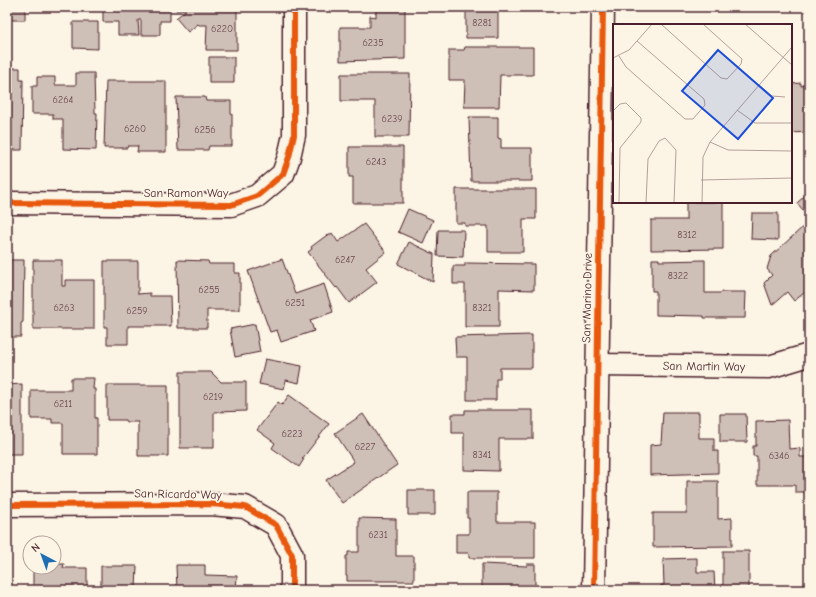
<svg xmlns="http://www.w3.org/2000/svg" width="816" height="597" viewBox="0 0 816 597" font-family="'Comic Neue',sans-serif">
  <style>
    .building { fill: #cfc0b7; stroke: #4a1f2b }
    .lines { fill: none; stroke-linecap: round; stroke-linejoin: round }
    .street-casing { stroke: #4a1f2b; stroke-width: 25 }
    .street { stroke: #fcf5e5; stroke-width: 22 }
    .cycleway-casing { stroke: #fcf5e5; stroke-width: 8 }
    .cycleway { stroke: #e8590c; stroke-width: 6 }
    .labels { text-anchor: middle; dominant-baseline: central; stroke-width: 3.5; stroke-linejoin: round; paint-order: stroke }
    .number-label { font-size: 10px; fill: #6b474e }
    .street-label { font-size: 12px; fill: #4a1f2b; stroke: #fcf5e5 }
    .inset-road { fill: none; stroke: #b59f9b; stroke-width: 1 }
    .view { fill: #1d4ed8; fill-opacity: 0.15; stroke: #1d4ed8; stroke-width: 2 }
    .inset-edge { fill: none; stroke: #4a1f2b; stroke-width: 2 }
  </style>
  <rect width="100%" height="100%" fill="#fcf5e5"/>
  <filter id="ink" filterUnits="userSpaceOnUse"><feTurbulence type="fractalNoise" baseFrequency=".025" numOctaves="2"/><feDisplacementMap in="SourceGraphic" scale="8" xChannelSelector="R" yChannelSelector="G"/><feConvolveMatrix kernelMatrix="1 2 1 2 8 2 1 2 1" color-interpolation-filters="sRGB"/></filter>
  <g filter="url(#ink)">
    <path class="building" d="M7 7H25V20H7Z
      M103 7H170V21H160V35H141V20H138L139 35H118V22H103Z
      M176 7H237V50H206L207 25H199L198 24 188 32 176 18 186 10H176Z
      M376 7H405V59L340 61V27H370V16L376 17Z
      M466 7H498V38H466Z
      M73 22H98V49L73 48Z
      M465 47H533V75H500L499 107H464L465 80H449V50H464Z
      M209 57H234V83H209Z
      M7 68H20V80H23L22 150H7Z
      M76 73H94L95 113H97L96 150 63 149V119H53V114H32V86H37V77H55V85H76Z
      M341 74H410L409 137H375V101H341Z
      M106 81H166V152H137L138 146H128L127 148H104Z
      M801 83V86L809 85V132L791 133V84Z
      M176 97H205L206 101H231V114H232V146H209L208 150H178Z
      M469 117H498V138L501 139V148H532V181H471Z
      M349 147H403V203H353V177H349Z
      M456 189H536V219H523V252H488V226H465V223H456Z
      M809 192V217L797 203Z
      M686 202H723V249L651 250V220H686Z
      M408 209 433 220 423 243 398 232Z
      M752 213H778V240L751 239Z
      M364 224 386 252 366 268 377 282 349 303 337 287 336 288 308 252 312 249 311 247 327 235 328 236 332 233 338 242Z
      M804 226 809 232V289L794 301 787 292 772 305 764 283 772 275 767 269 771 256Z
      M438 230H464L463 257 437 256Z
      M409 242 434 254 433 282 398 264Z
      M282 259 295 294 324 284 333 312 310 320 314 331 281 342 277 330 270 332 248 271Z
      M652 259H659V261L705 260V293H721V292H746L745 318H704V316L656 315V291H652Z
      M7 260H24L23 322 21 323V337H7Z
      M33 260H62V286H65V280H94V329H33Z
      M177 260 208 261 209 264H235V273H240V310H207V328H178Z
      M104 261H138V294L150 293V296H170L171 326H128V344H107V327H104Z
      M465 263 534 264V290L499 289V327H465V284H453V266H465Z
      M255 324 260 352 235 357 230 329Z
      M532 335V368H500V379H496V400H467V357H456L455 337Z
      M265 359 302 366 299 383 286 380 284 389 259 384Z
      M180 372H211L221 382H246V411L214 412V448H180Z
      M71 378H94L93 389H95V418H97V454H63V423H52V419H31V390H71Z
      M22 384V454H7V385Z
      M107 385H168V456H138V422H126L125 420H107Z
      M289 395 329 424 302 459H304L299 467 272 448 275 443 257 430 278 402 282 405Z
      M465 410H533V439H499V471L464 470V433H452V414H465Z
      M663 412H699V438H714V451H718V473L650 475V445L661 444Z
      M363 414 397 465 342 503 326 480 354 462 335 433Z
      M720 414H746L747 442H720Z
      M788 420 789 449 800 448V457H809V492H795V485H757V456H753V446H756V421Z
      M687 481H718V519L732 518V546L653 547V513H687Z
      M408 490H435V515H408Z
      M467 492H497V522H535V558H469V553H456V534H469V518H467Z
      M359 518 396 519V556H414V581H347V576H346V556H348V552H359Z
      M723 551H749V590H723Z
      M697 558V572H714L715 590H652H661V585H664L663 559Z
      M54 564H64L63 568H87V590H33V570L32 569V567H54Z
      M482 564 527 566V564H535V590H482Z
      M176 565H205V575L237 576 236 590H177Z
      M101 566H137L136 590H101Z
      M373 589H404V590H373Z"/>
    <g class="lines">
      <defs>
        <g id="street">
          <path d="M7 203 231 205 257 196 283 174 289 157 294 135V7"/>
          <path id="s1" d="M597 365 769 367 809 355"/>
          <path d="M7 505 211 504 245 507 276 525 292 555V590"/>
          <path d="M594 590 603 7"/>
        </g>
      </defs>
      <use href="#street" class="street-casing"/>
      <use href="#street" class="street"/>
      <defs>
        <path id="cycleway" d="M7 203 231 205 257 196 283 174 289 157 294 135V7
          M7 505 211 504 245 507 276 525 292 555V590
          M594 590 603 7"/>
      </defs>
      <use href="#cycleway" class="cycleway-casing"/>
      <use href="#cycleway" class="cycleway"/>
    </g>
  </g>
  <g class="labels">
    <g class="number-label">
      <text x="482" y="23">8281</text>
      <text x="222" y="29">6220</text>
      <text x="373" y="43">6235</text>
      <text x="63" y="100">6264</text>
      <text x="392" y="119">6239</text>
      <text x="135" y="129">6260</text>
      <text x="205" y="130">6256</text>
      <text x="376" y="162">6243</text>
      <text x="687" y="235">8312</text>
      <text x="345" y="260">6247</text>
      <text x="678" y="276">8322</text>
      <text x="209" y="290">6255</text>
      <text x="295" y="303">6251</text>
      <text x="64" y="308">6263</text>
      <text x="482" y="308">8321</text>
      <text x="137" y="311">6259</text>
      <text x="213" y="397">6219</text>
      <text x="63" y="404">6211</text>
      <text x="292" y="434">6223</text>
      <text x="365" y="447">6227</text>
      <text x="482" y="455">8341</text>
      <text x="779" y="456">6346</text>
      <text x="378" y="535">6231</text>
    </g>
    <g class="street-label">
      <text x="186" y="193">San Ramon Way</text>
      <text transform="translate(587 298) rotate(-89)">San Marino Drive</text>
      <text stroke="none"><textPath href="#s1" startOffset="107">San Martin Way</textPath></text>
      <text transform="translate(178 494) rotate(1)">San Ricardo Way</text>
    </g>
  </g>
  <g transform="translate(613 24)">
    <rect width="179" height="179" fill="#fcf5e5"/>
    <path class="inset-road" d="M48 0 108 54 114 55 128 40 129 35 90 0M132 0 179 41M6 32 13 43 72 95H80L92 81 91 75 24 17M0 34 16 26 39 0M146 61 159 72 172 73M124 86 142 99H179M0 87 7 80 13 79 28 94V98L7 124 6 179M97 118 115 126 179 127M88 156 179 154M33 179 35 135 46 117 52 114 63 126 61 179M89 179 90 133 97 118 179 23"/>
    <path class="view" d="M105 26 160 74 125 115 69 67Z"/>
    <rect width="179" height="179" class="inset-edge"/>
  </g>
  <rect width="816" height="597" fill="none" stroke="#fcf5e5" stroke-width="24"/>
  <rect x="12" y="12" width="792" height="573" fill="none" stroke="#4a1f2b" stroke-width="1.5" filter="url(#ink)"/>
  <g transform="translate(42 555) rotate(319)"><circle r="19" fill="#fcf5e5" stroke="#b59f9b"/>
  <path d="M0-3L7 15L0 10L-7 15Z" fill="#1f6fb2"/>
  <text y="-6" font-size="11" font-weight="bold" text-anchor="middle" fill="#4a1f2b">N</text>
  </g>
</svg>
